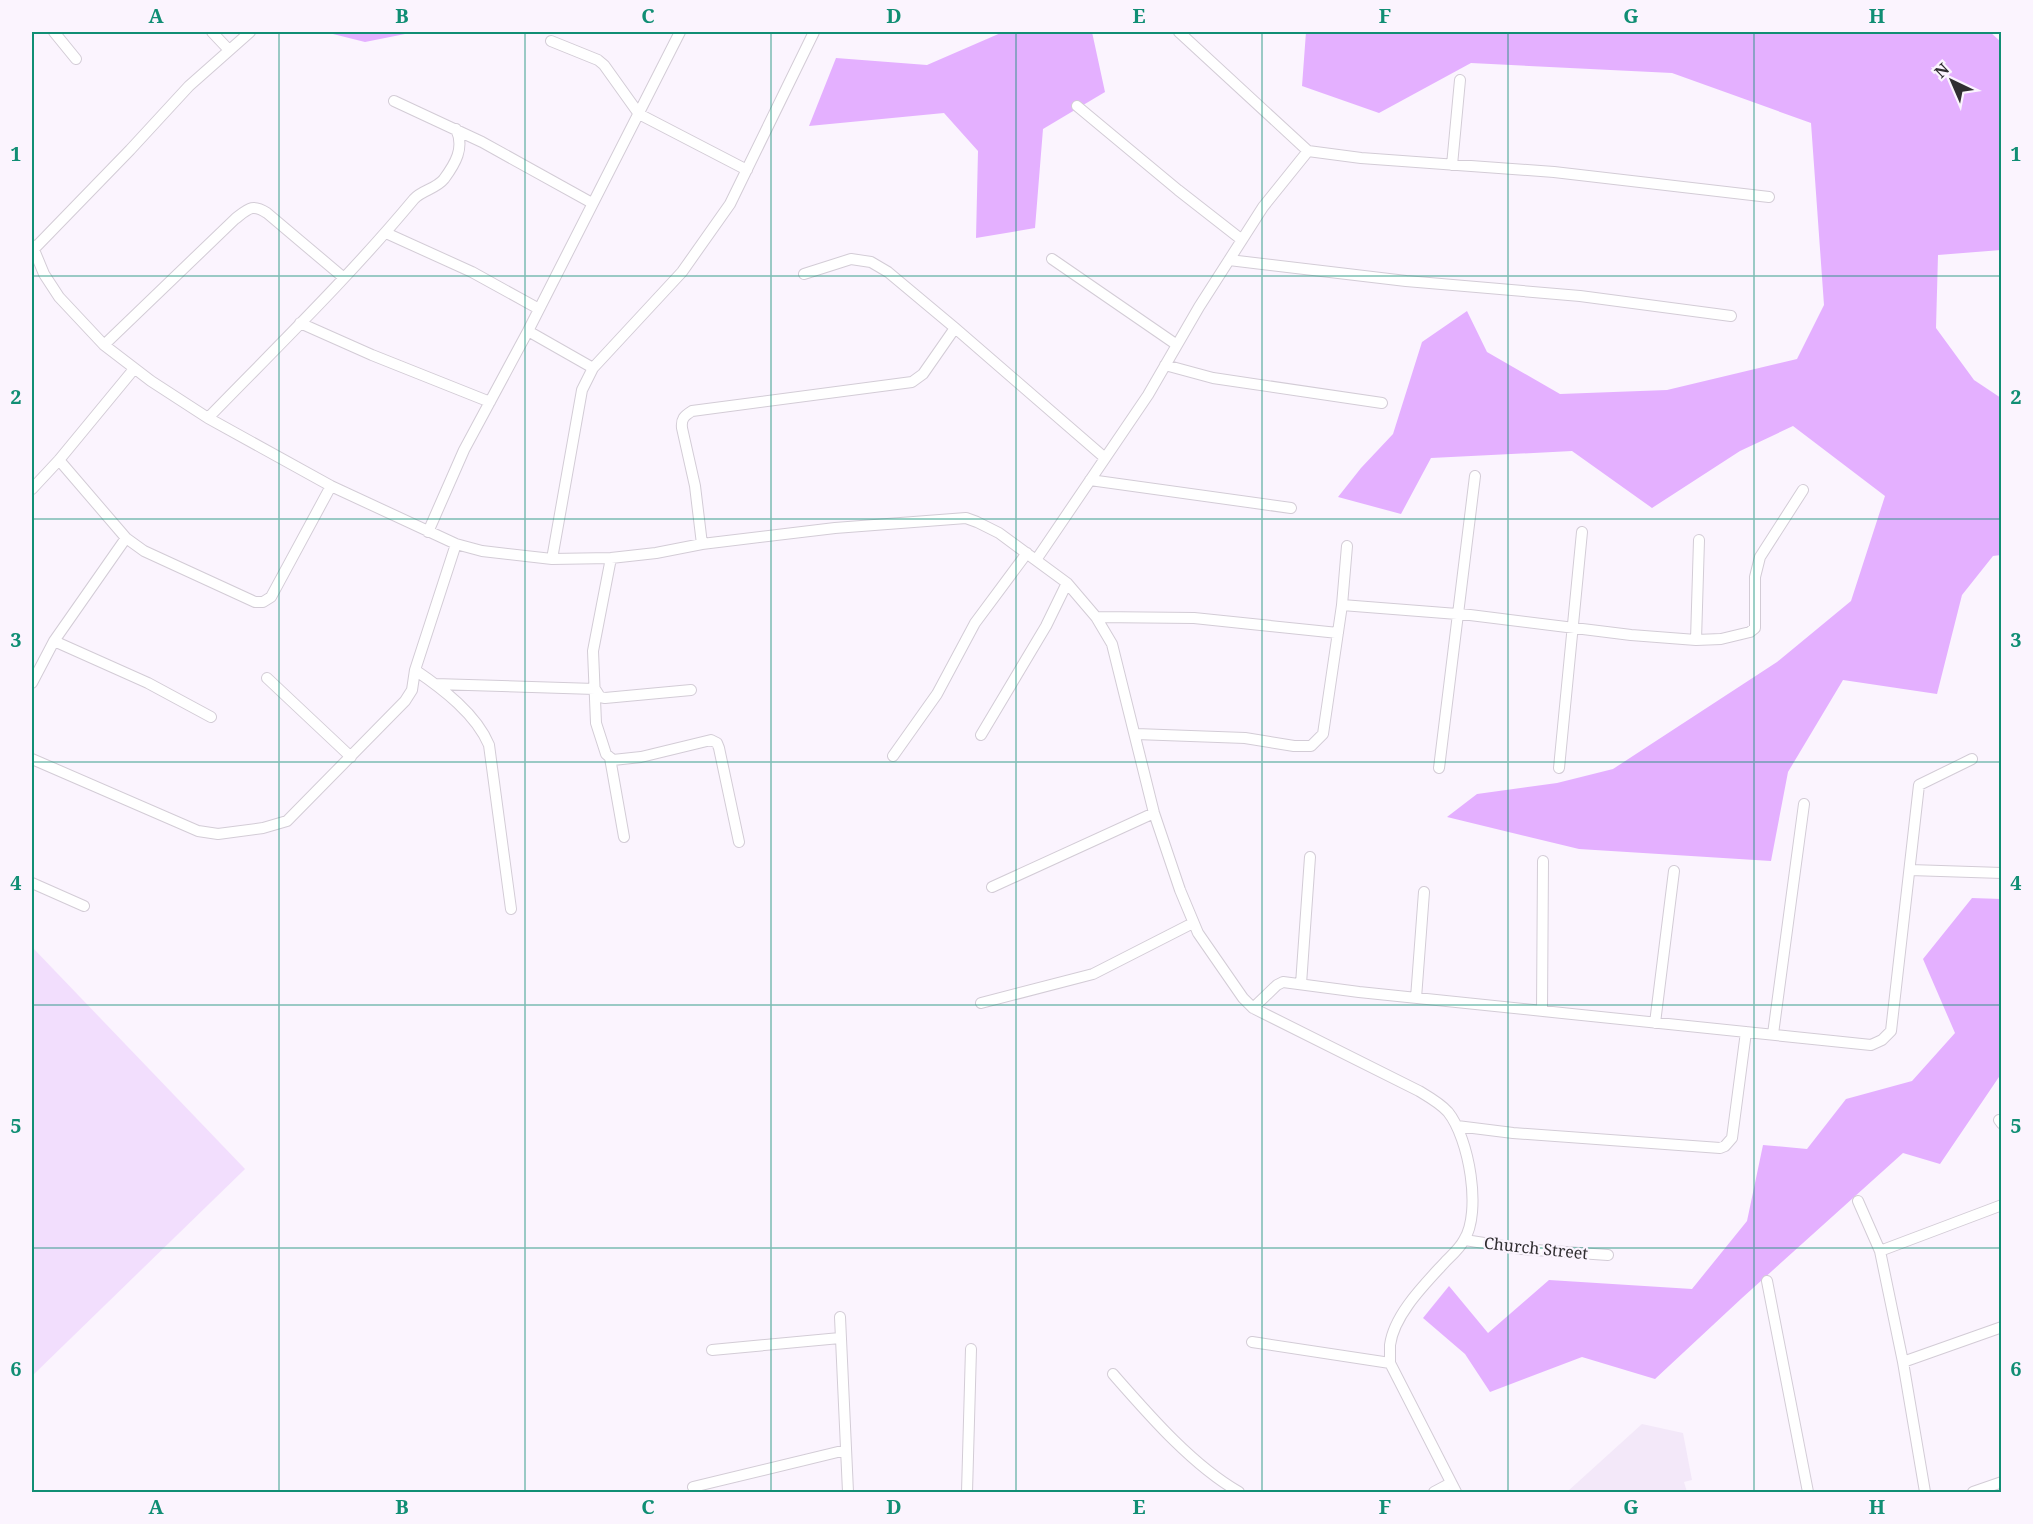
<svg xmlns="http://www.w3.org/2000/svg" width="2033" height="1524" viewBox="0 0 2033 1524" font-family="'Noto Serif',serif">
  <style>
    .built { fill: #f3e8f9 }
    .green { fill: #f2defd }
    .forest { fill: #e4b0ff }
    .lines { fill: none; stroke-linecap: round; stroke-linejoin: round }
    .minor-casing { stroke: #d3ccd6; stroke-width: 12 }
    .minor { stroke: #fff; stroke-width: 10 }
    .grid { fill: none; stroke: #108e74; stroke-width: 1.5; stroke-opacity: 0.55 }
    .labels { text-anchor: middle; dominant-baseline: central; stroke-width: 4.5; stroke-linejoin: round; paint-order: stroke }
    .street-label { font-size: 16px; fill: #302e31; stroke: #fbf4fe }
    .neatline { fill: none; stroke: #108e74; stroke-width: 2 }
    .grid-label { font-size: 20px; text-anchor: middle; font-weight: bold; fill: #108e74 }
  </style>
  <rect width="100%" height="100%" fill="#fbf4fe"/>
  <path class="built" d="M1642 1424 1683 1433 1692 1480 1684 1482 1687 1492H1567Z"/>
  <path class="green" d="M32 947 245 1169 32 1376Z"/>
  <path class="forest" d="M325 32H415L365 42Z
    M1003 32H1092L1105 92 1043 129 1035 228 976 238 978 151 944 113 809 126 836 58 927 65Z
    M1306 32H1990L2001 42V250L1938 255 1936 328 1974 380 2001 398V555L1993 556 1962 595 1937 694 1843 680 1788 772 1771 861 1579 849 1447 817 1477 794 1557 783 1613 769 1777 662 1851 601 1885 496 1793 426 1740 451 1652 508 1572 451 1431 458 1401 514 1338 497 1361 468 1393 434 1422 342 1467 311 1487 352 1560 394 1667 390 1797 359 1824 305 1811 123 1672 73 1471 63 1379 113 1302 86Z
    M1972 898 2001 899V1074L1940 1164 1903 1153 1742 1298 1655 1379 1582 1357 1490 1392 1465 1354 1423 1318 1449 1286 1488 1333 1549 1280 1692 1289 1747 1221 1763 1145 1807 1149 1846 1099 1912 1081 1955 1033 1923 959Z"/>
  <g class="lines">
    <defs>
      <path id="minor" d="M54 32 76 59
        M212 32 229 50
        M1179 32 1308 151
        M551 41 598 60 604 65 639 114 747 170
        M394 101 482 142 592 203
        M1077 106 1178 190 1242 240
        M1452 165 1460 80
        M386 233 472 272 539 309
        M32 245 44 274 59 297 104 345 151 381 208 418 331 486 456 544 482 551 552 559 611 558 656 553 702 544 835 528 966 518 977 522 999 533 1067 583 1096 617 1112 644 1154 813 1180 890 1198 933 1243 998 1253 1008 1419 1091C1429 1097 1440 1103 1448 1112 1469 1138 1482 1212 1464 1240 1460 1248 1452 1255 1446 1261 1426 1283 1394 1314 1390 1345 1390 1351 1390 1357 1390 1363L1456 1492
        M32 251 130 150 189 86 250 32
        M1052 259 1177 345
        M1229 260 1406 281 1580 296 1731 316
        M804 274 851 259 871 262 888 272 955 328 1105 458
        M300 323 372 355 490 402
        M528 331 593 368
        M104 345 235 219C248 209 252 203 267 213L344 278
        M1165 365 1213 378 1382 403
        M208 418C278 346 350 276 414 199 422 190 436 189 444 179 455 164 465 148 456 129
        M59 460 126 538 144 551 255 602H263L271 597 331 486
        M1090 480 1291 508
        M32 489 59 460 134 369
        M428 532 464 450 528 331 680 32
        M702 544 695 486 682 428C681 419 684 416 692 411L912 382 923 374 955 328
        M611 558 593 651 596 723 606 754 613 760 641 757 711 740 717 743 719 748 739 842
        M552 559 582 390 593 368 682 272 730 204 814 32
        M1036 560 1148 395 1199 307 1263 207 1308 151 1361 158 1554 172 1769 197
        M1342 605 1470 615 1631 635 1696 640 1721 639 1750 632 1755 628V577L1760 557 1803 490
        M1096 617 1194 618 1338 633
        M1696 640 1699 540
        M54 641 148 683 211 717
        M415 670C443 689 476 714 489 745L511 909
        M267 678 351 757
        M32 683 54 641 126 538
        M435 684 595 689 600 697 605 698 691 690
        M1136 734 1245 738 1294 746H1311L1323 734 1342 605 1347 546
        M981 735 1046 626 1067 583
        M893 756 937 694 975 623 1027 553
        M610 758 624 837
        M32 759 198 831 218 834 263 828 287 821 405 701 412 690 415 670 456 544
        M1439 768 1475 476
        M1559 768 1582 532
        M1910 870 2002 873
        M32 883 84 906
        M992 887 1154 813
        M1301 984 1310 857
        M1416 998 1424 892
        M981 1003 1093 974 1193 923
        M1253 1008 1277 985 1283 982 1359 992 1871 1045 1882 1040 1891 1031 1919 785 1972 759
        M1542 1011 1543 861
        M1655 1023 1674 871
        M1773 1034 1804 804
        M1999 1120 2002 1124
        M1457 1126 1513 1133 1720 1148 1725 1146 1732 1138 1746 1032
        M1858 1201 1880 1251 1903 1362 1925 1492
        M1465 1240 1522 1249 1608 1255
        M1880 1251 2002 1205
        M1767 1281 1808 1492
        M840 1317 848 1492
        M1252 1342 1390 1363
        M712 1350 840 1338
        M1903 1362 2002 1327
        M1113 1374C1149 1415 1192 1465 1239 1492
        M693 1487 846 1450
        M967 1492 971 1349
        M1434 1492 1451 1483
        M1973 1492 2002 1482"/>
    </defs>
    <use href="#minor" class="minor-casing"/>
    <use href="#minor" class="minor"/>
  </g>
  <path class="grid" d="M279 32V1492M525 32V1492M771 32V1492M1016 32V1492M1262 32V1492M1508 32V1492M1754 32V1492M32 276H2002M32 519H2002M32 762H2002M32 1005H2002M32 1248H2002"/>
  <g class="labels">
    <g class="street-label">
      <text transform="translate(1536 1248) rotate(6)">Church Street</text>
    </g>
  </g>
  <rect width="2033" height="1524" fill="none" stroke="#fbf4fe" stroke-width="66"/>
  <g transform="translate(1952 81) rotate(316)" stroke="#fbf4fe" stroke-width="4.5" paint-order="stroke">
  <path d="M0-4.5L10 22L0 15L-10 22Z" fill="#302e31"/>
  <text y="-9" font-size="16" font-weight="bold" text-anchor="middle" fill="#302e31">N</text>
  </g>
  <rect x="33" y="33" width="1967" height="1458" class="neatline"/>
  <g class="grid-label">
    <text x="156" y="23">A</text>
    <text x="402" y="23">B</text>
    <text x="648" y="23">C</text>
    <text x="894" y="23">D</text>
    <text x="1139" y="23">E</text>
    <text x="1385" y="23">F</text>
    <text x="1631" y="23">G</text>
    <text x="1877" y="23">H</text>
    <text x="16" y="161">1</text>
    <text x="2016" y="161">1</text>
    <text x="16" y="404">2</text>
    <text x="2016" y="404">2</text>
    <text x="16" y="647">3</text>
    <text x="2016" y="647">3</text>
    <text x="16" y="890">4</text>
    <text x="2016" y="890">4</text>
    <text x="16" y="1133">5</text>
    <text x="2016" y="1133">5</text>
    <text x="16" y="1376">6</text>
    <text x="2016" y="1376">6</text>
    <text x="156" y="1514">A</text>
    <text x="402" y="1514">B</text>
    <text x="648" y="1514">C</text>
    <text x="894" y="1514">D</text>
    <text x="1139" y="1514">E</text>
    <text x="1385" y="1514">F</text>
    <text x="1631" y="1514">G</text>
    <text x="1877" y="1514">H</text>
  </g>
</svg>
